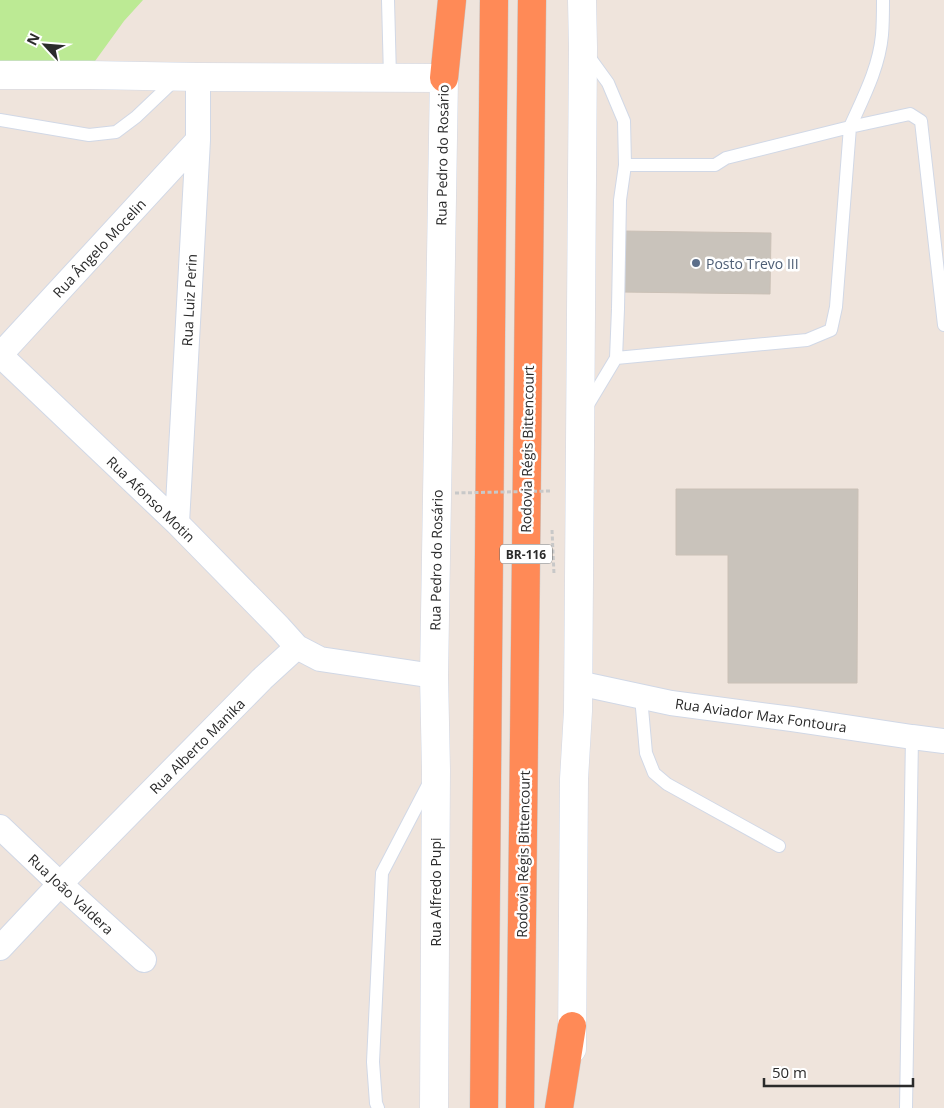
<svg xmlns="http://www.w3.org/2000/svg" width="944" height="1108" viewBox="0 0 944 1108" font-family="'Open Sans',sans-serif">
  <style>
    .green { fill: #bcea94 }
    .building { fill: #c9c3bb; stroke: #cac0b6 }
    .lines { fill: none; stroke-linecap: round; stroke-linejoin: round }
    .lane-casing { stroke: #d1d8e6; stroke-width: 14 }
    .street-casing { stroke: #d1d8e6; stroke-width: 26 }
    .secondary-casing { stroke: #d1d8e6; stroke-width: 29 }
    .highway-casing { stroke: #c8c8c8; stroke-width: 29 }
    .path { stroke: #c8c8c8; stroke-width: 3; stroke-dasharray: 4 2.5; stroke-linecap: butt }
    .lane { stroke: #fff; stroke-width: 12 }
    .street { stroke: #fff; stroke-width: 24 }
    .secondary { stroke: #fff; stroke-width: 28 }
    .highway { stroke: #ff8a57; stroke-width: 28 }
    .path-bridge { stroke: #c8c8c8; stroke-width: 3; stroke-dasharray: 4 2.5; stroke-linecap: butt }
    .service-dot { fill: #5c6f8a; stroke: #fff; stroke-width: 2 }
    .labels { text-anchor: middle; dominant-baseline: central; stroke-width: 5; stroke-linejoin: round; paint-order: stroke }
    .shield { fill: #fff; stroke: #6b6b6b; stroke-width: 1 }
    .shield-label { font-size: 12px; font-weight: bold; fill: #2b2b2b }
    .street-label { font-size: 14px; fill: #2b2b2b; stroke: #fff }
    .service-label { font-size: 14px; fill: #4e5e75; stroke: #fff; text-anchor: start }
  </style>
  <rect width="100%" height="100%" fill="#efe4dc"/>
  <path class="green" d="M0 0H143L124 21 90 68 0 86Z"/>
  <path class="building" d="M622 231 771 233 770 294 621 292Z
    M676 489H858L857 683H728V555H676Z"/>
  <g class="lines">
    <defs>
      <path id="lane" d="M388 0 390 77
        M0 120 89 135 116 132 136 117 176 79
        M850 127 910 114 921 121 944 325
        M850 127C863 98 879 68 882 35 883 24 883 12 883 0
        M616 358 807 340 831 330 836 307 850 127 726 158 715 165H625
        M586 408 616 358 618 309 620 200 625 165 624 121 608 83 587 54
        M641 697 646 753 654 773 667 784 779 846
        M378 1108 376 1103 373 1062 382 873 430 781
        M906 1108 912 737"/>
      <path id="street" d="M0 355 177 523 279 627 297 647
        M0 355 198 140
        M177 523 198 140V77
        M578 683 671 703 792 719 912 737 944 741
        M0 827 60 884 144 960
        M0 948 60 884 262 679 297 647 320 659 434 676"/>
      <path id="secondary" d="M0 75H89L198 77 444 78 434 676 436 770 434 1108
        M572 1049 574 779 578 711 583 47 582 0"/>
      <path id="highway" d="M444 78 452 0
        M484 1108 494 0
        M520 1108 532 0
        M559 1108 572 1026"/>
    </defs>
    <use href="#lane" class="lane-casing"/>
    <use href="#street" class="street-casing"/>
    <use href="#secondary" class="secondary-casing"/>
    <use href="#highway" class="highway-casing"/>
    <path class="path" d="M552 530 554 574"/>
    <use href="#lane" class="lane"/>
    <use href="#street" class="street"/>
    <use href="#secondary" class="secondary"/>
    <use href="#highway" class="highway"/>
    <path class="path-bridge" d="M455 493 550 491"/>
  </g>
  <circle class="service-dot" cx="696" cy="263" r="5"/>
  <g class="labels">
    <rect class="shield" x="500" y="544.5" width="52" height="19" rx="4"/>
    <g class="shield-label">
      <text x="526" y="554">BR-116</text>
    </g>
    <g class="street-label">
      <text transform="translate(442 155) rotate(-89)">Rua Pedro do Rosário</text>
      <text transform="translate(99 248) rotate(-47)">Rua Ângelo Mocelin</text>
      <text transform="translate(189 300) rotate(-87)">Rua Luiz Perin</text>
      <text transform="translate(527 449) rotate(-89)">Rodovia Régis Bittencourt</text>
      <text transform="translate(151 499) rotate(44)">Rua Afonso Motin</text>
      <text transform="translate(436 560) rotate(-89)">Rua Pedro do Rosário</text>
      <text transform="translate(761 715) rotate(8)">Rua Aviador Max Fontoura</text>
      <text transform="translate(197 746) rotate(-45)">Rua Alberto Manika</text>
      <text transform="translate(523 854) rotate(-89)">Rodovia Régis Bittencourt</text>
      <text transform="translate(435 892) rotate(-90)">Rua Alfredo Pupi</text>
      <text transform="translate(71 894) rotate(43)">Rua João Valdera</text>
    </g>
    <g class="service-label">
      <text x="706" y="263">Posto Trevo III</text>
    </g>
  </g>
  <g transform="translate(45 45) rotate(296)" stroke="#ffffff" stroke-width="4" paint-order="stroke">
  <path d="M0-4L9 19L0 12L-9 19Z" fill="#2b2b2b"/>
  <text y="-8" font-size="14" font-weight="bold" text-anchor="middle" fill="#2b2b2b">N</text>
  </g>
  <path d="M764 1078v8h149v-8" fill="none" stroke="#2b2b2b" stroke-width="2.5"/>
  <text x="772" y="1078" font-size="15" fill="#2b2b2b" stroke="#ffffff" stroke-width="4" paint-order="stroke">50 m</text>
</svg>
